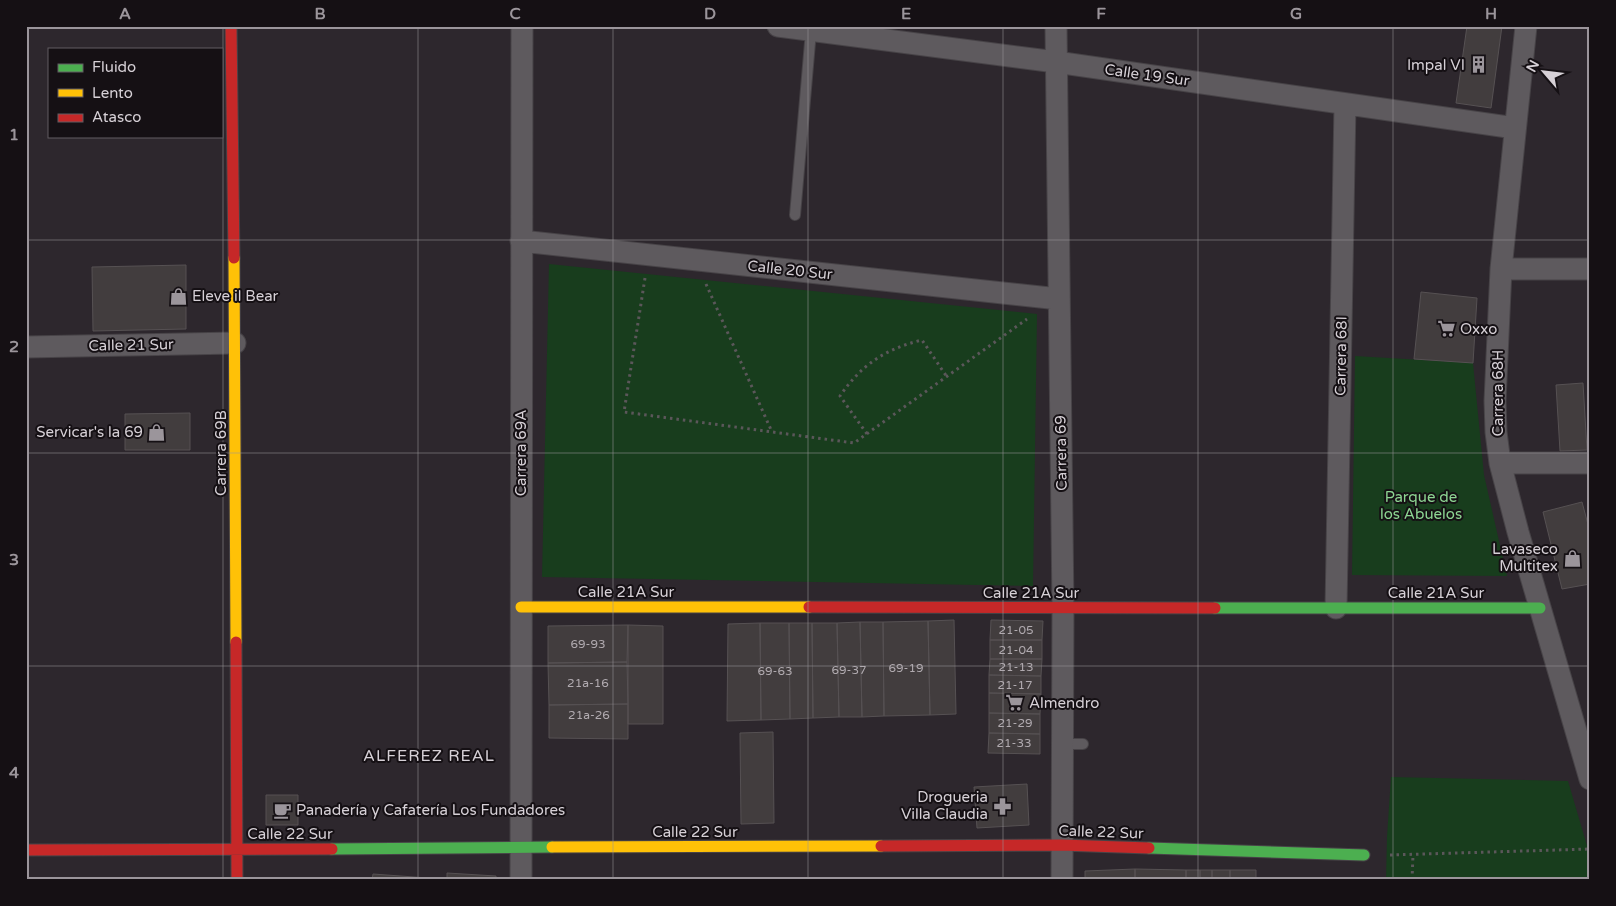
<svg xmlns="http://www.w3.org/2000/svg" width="1616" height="906" viewBox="0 0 1616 906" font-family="'Varela Round',sans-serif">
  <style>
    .green { fill: #183d1d }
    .building { fill: #423d3e; stroke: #565153 }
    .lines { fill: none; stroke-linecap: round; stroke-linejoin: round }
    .lane-casing { stroke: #474347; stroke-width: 12 }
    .street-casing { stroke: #474347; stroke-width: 23 }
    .fast-casing { stroke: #474347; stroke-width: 13 }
    .slow-casing { stroke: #474347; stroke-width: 13 }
    .jam-casing { stroke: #474347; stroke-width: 13 }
    .path { stroke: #5b575a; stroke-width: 3; stroke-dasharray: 2.5 4; stroke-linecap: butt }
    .lane { stroke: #5e5a5e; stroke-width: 10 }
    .street { stroke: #5e5a5e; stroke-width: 21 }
    .fast { stroke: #4caf50; stroke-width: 11 }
    .slow { stroke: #ffc107; stroke-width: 11 }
    .jam { stroke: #c62828; stroke-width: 11 }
    .grid { fill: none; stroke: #9b959b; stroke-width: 1; stroke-opacity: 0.55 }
    .labels { text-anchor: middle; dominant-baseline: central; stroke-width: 4; stroke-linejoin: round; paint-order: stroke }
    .number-label { font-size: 12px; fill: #b1abb0 }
    .poi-label { font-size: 15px; fill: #d6d0d6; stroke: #151014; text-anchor: end }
    .street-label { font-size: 15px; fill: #d6d0d6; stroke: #151014 }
    .park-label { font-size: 15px; fill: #8dd592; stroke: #151014 }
    .neighbourhood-label { font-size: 16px; letter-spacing: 1px; fill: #d6d0d6; stroke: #151014 }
    .neatline { fill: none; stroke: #9b959b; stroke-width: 2 }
    .grid-label { font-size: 16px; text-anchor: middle; font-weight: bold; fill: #9b959b }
  </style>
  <rect width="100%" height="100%" fill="#2d272d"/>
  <path class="green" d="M549 264 1037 314 1033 586 542 577Z
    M1355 356 1473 363 1484 475 1507 576 1352 575Z
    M1391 777 1568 781 1590 856V880H1386L1387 837Z"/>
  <path class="building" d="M111 26H170V28H111Z
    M1467 26H1502L1491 108 1456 103Z
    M186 265V329L93 331 92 267Z
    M1421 292 1477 298 1473 363 1414 359Z
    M1583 383 1587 450 1560 451 1556 385Z
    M190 413V450H125V414Z
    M1582 502 1590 532V584L1562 589 1543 512Z
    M954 620 956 714 930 715 928 621Z
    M991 620 1043 621 1042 640H990Z
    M928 621 930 715 884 716 883 622Z
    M860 622H883L884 716 862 717Z
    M860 622 862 717H839L837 623Z
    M760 623 761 720 727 721 728 624Z
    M760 623H789L790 719 761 720Z
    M789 623H812L813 718 790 719Z
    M812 623H837L839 717 813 718Z
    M628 625 627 662 548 663V626Z
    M628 625 663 626V724H628Z
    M990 640H1042V659H990Z
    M990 659H1042L1041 676 989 675Z
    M627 662 628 704 549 705 548 663Z
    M989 675 1041 676V694L989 693Z
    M989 693 1041 694 1040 714 989 713Z
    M628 704V739L549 738V705Z
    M989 713 1040 714V734L989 733Z
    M773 732 774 823 741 824 740 733Z
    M989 733 1040 734V754L988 753Z
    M1027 784 1029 825 977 828 974 787Z
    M266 795H298V825H266Z
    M1135 869V880H1085V871Z
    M1135 869 1186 870V880H1135Z
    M1186 870H1200V880H1186Z
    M1200 870H1212V880H1200Z
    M1212 870H1230V880H1212Z
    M1230 870H1256V880H1230Z
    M447 873 496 876V880H447Z
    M373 874 428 878V880H372Z"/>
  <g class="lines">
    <defs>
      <path id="lane" d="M795 215 811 31
        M1063 744H1083"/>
      <path id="street" d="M778 26 1056 62 1515 128
        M1056 26 1063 608 1062 880
        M1526 26 1501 269 1495 401 1496 432 1500 463 1518 532 1590 779
        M521 241 1059 299
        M1501 269H1590
        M26 347 235 343
        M1500 463H1590
        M1336 608 1345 104
        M521 880 522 26"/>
      <path id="fast" d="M1215 608H1540
        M1149 848 1364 855
        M332 849 552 847"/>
      <path id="slow" d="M234 258 236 642
        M521 607H809
        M552 847 881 846"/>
      <path id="jam" d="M231 26 234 258
        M809 607 1215 608
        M236 642 237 880
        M881 846 1061 845 1149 848
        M26 850 332 849"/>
    </defs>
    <use href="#lane" class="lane-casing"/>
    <use href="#street" class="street-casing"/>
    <use href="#fast" class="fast-casing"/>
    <use href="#slow" class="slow-casing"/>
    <use href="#jam" class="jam-casing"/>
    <path class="path" d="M645 278 624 412 854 443 1027 319
      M706 284 772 432
      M867 434 840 396C861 365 885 349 922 340L947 377
      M1390 855 1590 849
      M1412 880 1413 855"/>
    <use href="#lane" class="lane"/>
    <use href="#street" class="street"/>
    <use href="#fast" class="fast"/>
    <use href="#slow" class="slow"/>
    <use href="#jam" class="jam"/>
  </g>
  <path class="grid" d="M223 26V880M418 26V880M613 26V880M808 26V880M1003 26V880M1198 26V880M1393 26V880M26 240H1590M26 453H1590M26 666H1590"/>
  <defs>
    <symbol id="building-bare" viewBox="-9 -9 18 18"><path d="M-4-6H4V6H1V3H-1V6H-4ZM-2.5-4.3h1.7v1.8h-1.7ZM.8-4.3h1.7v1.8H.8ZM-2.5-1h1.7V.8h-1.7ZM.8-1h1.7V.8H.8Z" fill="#9b959b" stroke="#151014" stroke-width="2.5" paint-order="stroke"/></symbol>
    <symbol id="shop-bare" viewBox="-9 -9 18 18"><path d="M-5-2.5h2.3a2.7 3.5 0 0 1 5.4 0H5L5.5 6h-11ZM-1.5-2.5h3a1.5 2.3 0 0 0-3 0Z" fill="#9b959b" stroke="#151014" stroke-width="2.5" paint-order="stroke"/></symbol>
    <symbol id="supermarket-bare" viewBox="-9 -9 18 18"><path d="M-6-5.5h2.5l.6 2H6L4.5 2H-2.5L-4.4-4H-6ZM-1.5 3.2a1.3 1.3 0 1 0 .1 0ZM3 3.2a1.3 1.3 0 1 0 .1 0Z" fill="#9b959b" stroke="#151014" stroke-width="2.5" paint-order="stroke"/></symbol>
    <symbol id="pharmacy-bare" viewBox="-9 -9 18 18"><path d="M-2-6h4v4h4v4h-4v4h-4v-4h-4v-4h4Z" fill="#9b959b" stroke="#151014" stroke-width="2.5" paint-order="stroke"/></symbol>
    <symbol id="cafe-bare" viewBox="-9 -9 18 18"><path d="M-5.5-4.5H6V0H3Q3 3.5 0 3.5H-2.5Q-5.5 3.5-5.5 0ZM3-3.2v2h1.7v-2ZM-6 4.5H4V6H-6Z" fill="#9b959b" stroke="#151014" stroke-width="2.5" paint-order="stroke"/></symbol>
  </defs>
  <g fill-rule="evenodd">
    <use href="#building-bare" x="1466" y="52" width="25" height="25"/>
    <use href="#shop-bare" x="166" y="284" width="25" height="25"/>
    <use href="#supermarket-bare" x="1434" y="316" width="25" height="25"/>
    <use href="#shop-bare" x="144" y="420" width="25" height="25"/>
    <use href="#shop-bare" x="1560" y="546" width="25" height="25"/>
    <use href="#supermarket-bare" x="1002" y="690" width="25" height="25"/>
    <use href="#pharmacy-bare" x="990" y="794" width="25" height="25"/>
    <use href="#cafe-bare" x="270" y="798" width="25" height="25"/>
  </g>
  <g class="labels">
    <g class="number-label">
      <text x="1016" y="630">21-05</text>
      <text x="588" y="644">69-93</text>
      <text x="1016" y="650">21-04</text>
      <text x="1016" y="667">21-13</text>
      <text x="906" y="668">69-19</text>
      <text x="849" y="670">69-37</text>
      <text x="775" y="671">69-63</text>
      <text x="588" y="683">21a-16</text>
      <text x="1015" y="685">21-17</text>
      <text x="589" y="715">21a-26</text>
      <text x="1015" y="723">21-29</text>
      <text x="1014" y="743">21-33</text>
    </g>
    <g class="poi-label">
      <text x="1465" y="65">Impal VI</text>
      <text x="192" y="296" text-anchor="start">Eleve il Bear</text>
      <text x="1460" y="329" text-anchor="start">Oxxo</text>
      <text x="143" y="432">Servicar's la 69</text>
      <text x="1558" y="549">Lavaseco<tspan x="1558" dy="17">Multitex</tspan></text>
      <text x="1029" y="703" text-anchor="start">Almendro</text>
      <text x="988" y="797">Drogueria<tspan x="988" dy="17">Villa Claudia</tspan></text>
      <text x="296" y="810" text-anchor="start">Panadería y Cafatería Los Fundadores</text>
    </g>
    <g class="street-label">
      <text transform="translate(1147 75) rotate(8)">Calle 19 Sur</text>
      <text transform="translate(790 270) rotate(6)">Calle 20 Sur</text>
      <text transform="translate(131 345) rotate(-1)">Calle 21 Sur</text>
      <text transform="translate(1341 356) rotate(-89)">Carrera 68I</text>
      <text transform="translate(1498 393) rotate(-90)">Carrera 68H</text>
      <text transform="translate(221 453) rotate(-90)">Carrera 69B</text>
      <text transform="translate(521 453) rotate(-90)">Carrera 69A</text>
      <text transform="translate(1061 453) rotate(-91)">Carrera 69</text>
      <text x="626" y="592">Calle 21A Sur</text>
      <text x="1031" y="593">Calle 21A Sur</text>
      <text x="1436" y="593">Calle 21A Sur</text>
      <text x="695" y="832">Calle 22 Sur</text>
      <text transform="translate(1101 832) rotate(2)">Calle 22 Sur</text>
      <text x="290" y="834">Calle 22 Sur</text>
    </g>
    <g class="park-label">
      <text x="1421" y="497">Parque de<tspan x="1421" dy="17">los Abuelos</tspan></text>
    </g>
    <g class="neighbourhood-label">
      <text x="429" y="756">ALFEREZ REAL</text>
    </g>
  </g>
  <rect width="1616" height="906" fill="none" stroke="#151014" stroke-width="55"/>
  <rect x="48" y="48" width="175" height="90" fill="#151014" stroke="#625d62"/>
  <rect x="58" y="64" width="25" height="8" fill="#4caf50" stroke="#625d62"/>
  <text x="92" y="72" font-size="15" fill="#d6d0d6">Fluido</text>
  <rect x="58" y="89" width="25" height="8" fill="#ffc107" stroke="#625d62"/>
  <text x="92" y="98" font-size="15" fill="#d6d0d6">Lento</text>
  <rect x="58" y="114" width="25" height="8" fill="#c62828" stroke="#625d62"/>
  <text x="92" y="122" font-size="15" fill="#d6d0d6">Atasco</text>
  <g transform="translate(1544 72) rotate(298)" stroke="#151014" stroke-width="4" paint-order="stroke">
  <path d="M0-4L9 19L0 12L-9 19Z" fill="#d6d0d6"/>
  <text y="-8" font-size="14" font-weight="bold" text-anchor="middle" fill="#d6d0d6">N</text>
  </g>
  <rect x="28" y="28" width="1560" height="850" class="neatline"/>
  <g class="grid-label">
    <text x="125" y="19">A</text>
    <text x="320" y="19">B</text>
    <text x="515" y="19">C</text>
    <text x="710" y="19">D</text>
    <text x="906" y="19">E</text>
    <text x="1101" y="19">F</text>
    <text x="1296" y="19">G</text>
    <text x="1491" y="19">H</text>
    <text x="14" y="140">1</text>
    <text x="14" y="352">2</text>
    <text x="14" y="565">3</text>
    <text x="14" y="778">4</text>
  </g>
</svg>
